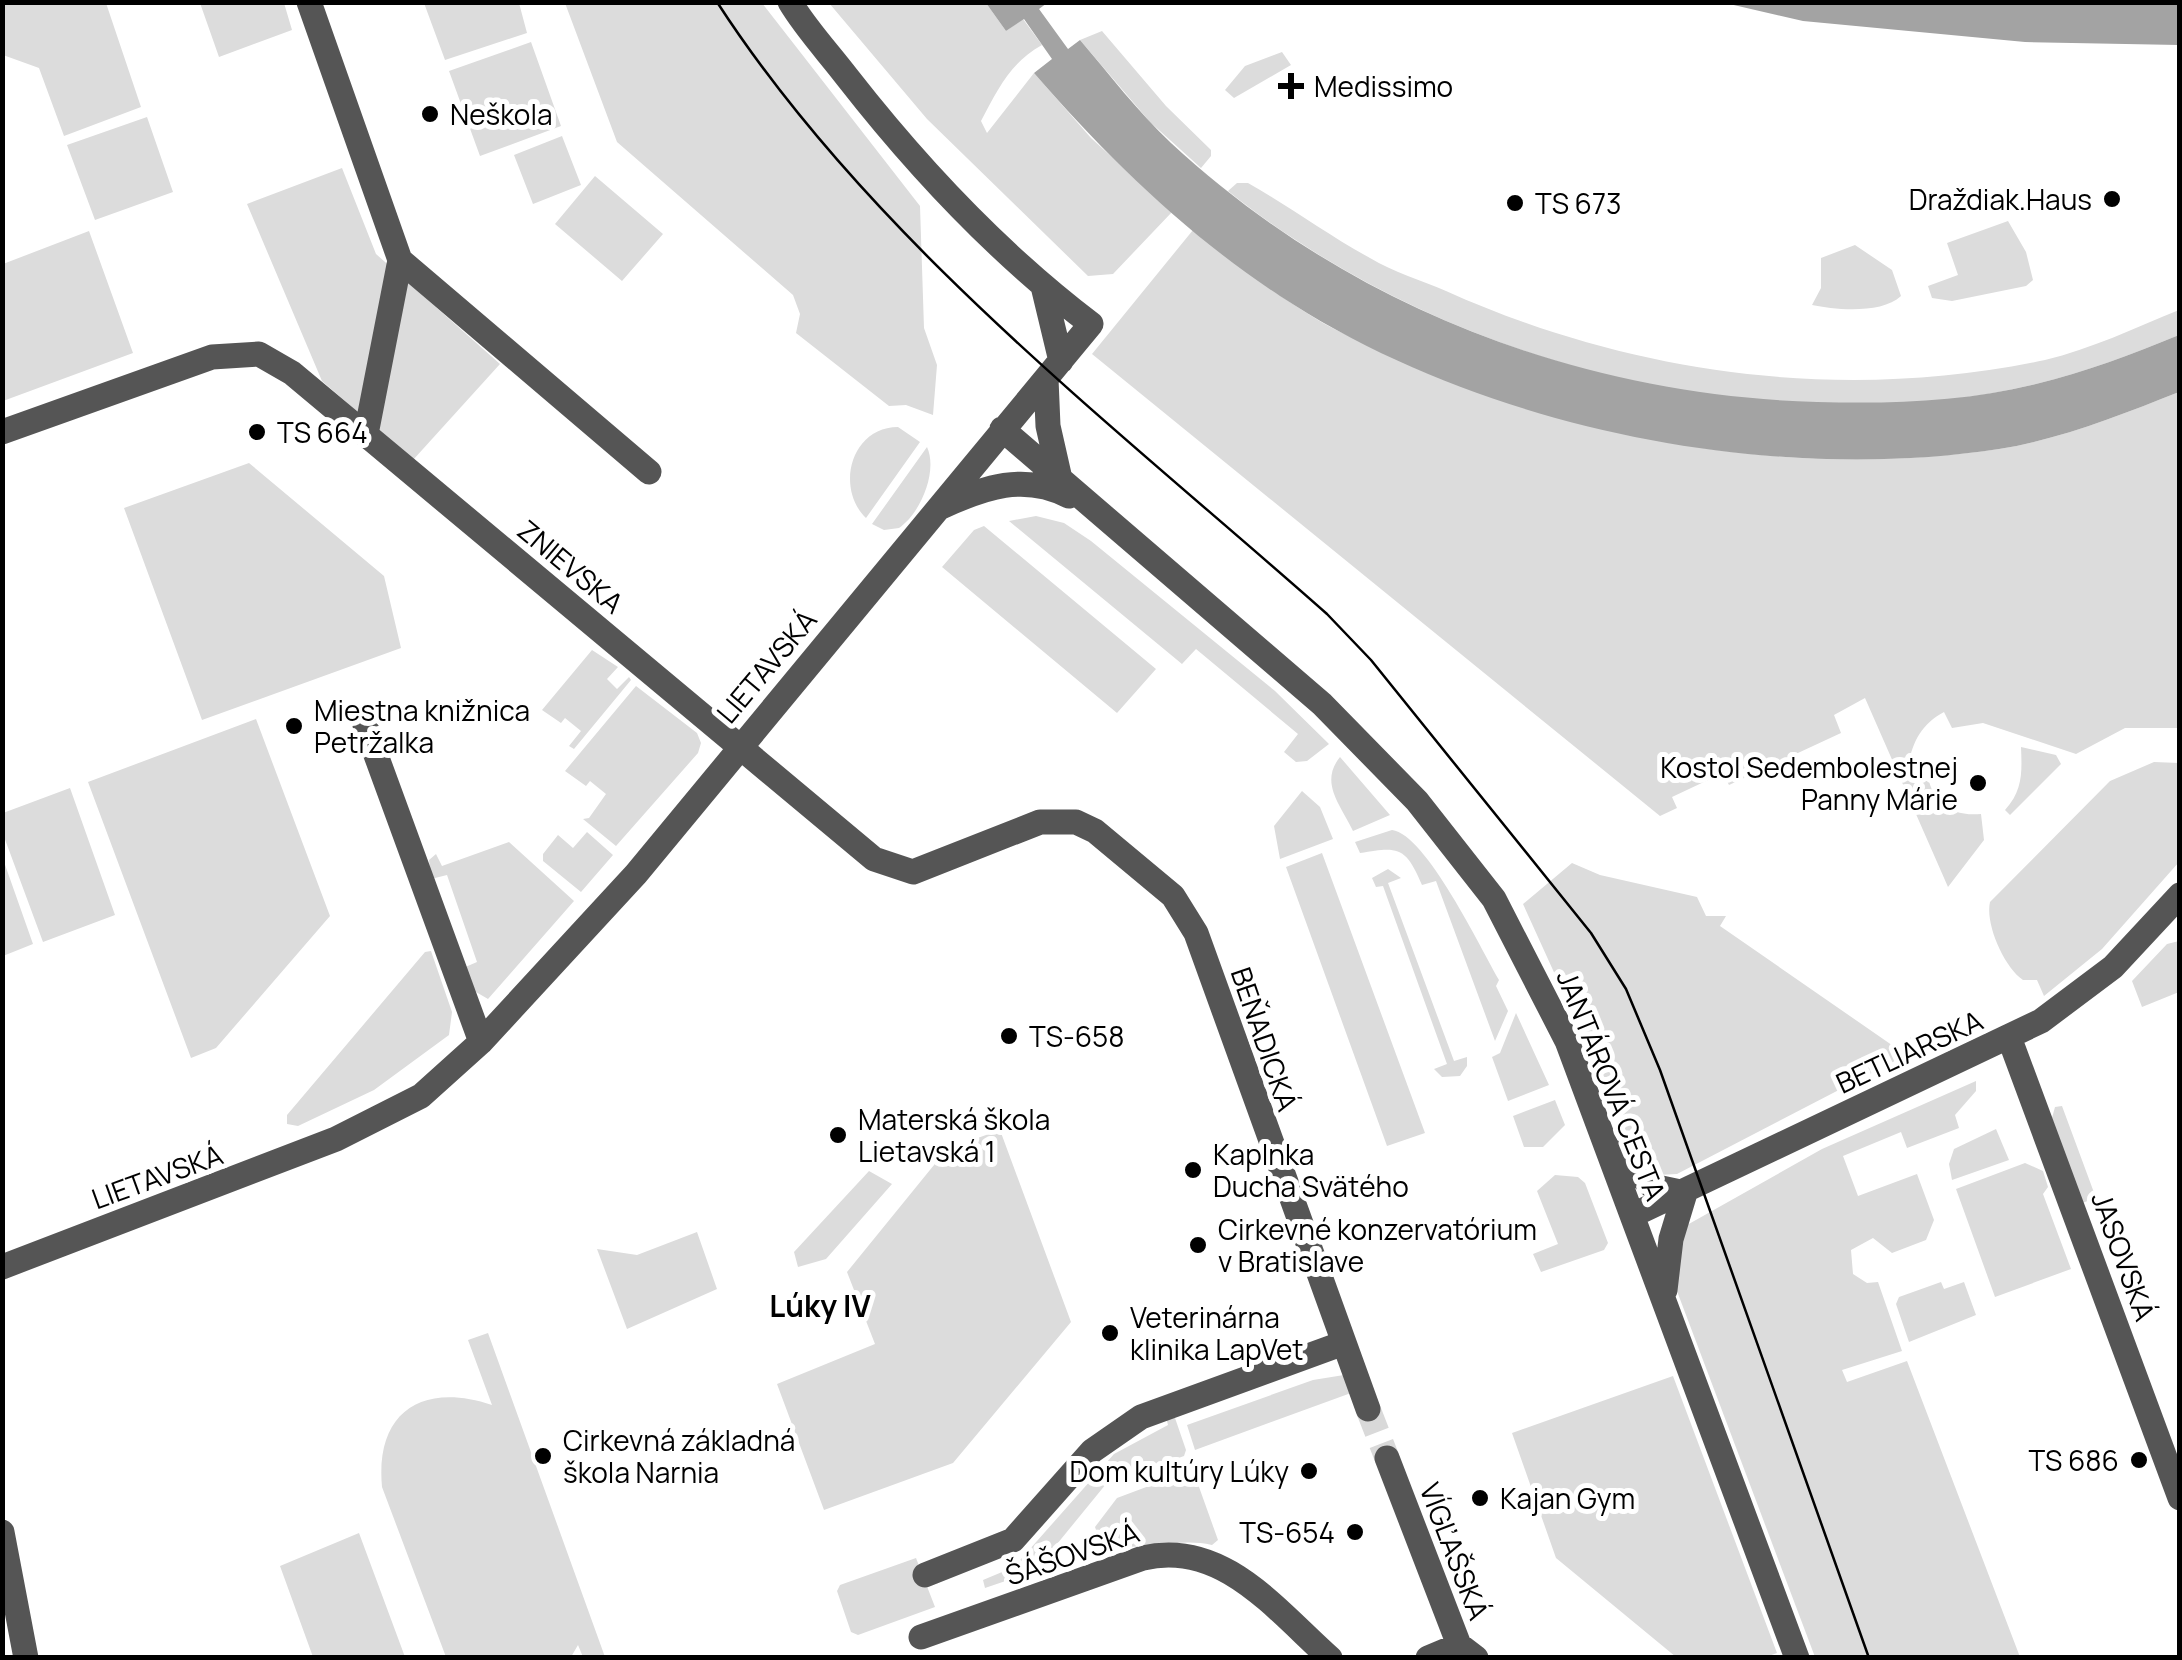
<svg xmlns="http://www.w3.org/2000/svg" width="2182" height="1660" viewBox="0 0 2182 1660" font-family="Manrope,sans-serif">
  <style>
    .green { fill: #dcdcdc }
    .water { fill: #a3a3a3 }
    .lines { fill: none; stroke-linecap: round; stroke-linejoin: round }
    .minor-tunnel { stroke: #d9d9d9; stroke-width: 25; stroke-dasharray: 25 12; stroke-linecap: butt }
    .minor { stroke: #555; stroke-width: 25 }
    .tram { stroke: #000; stroke-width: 2.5 }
    .poi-dot { fill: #000; stroke: #fff; stroke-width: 4 }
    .labels { text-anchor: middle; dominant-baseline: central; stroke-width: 10; stroke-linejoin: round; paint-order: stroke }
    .poi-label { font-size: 28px; fill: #000; stroke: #fff; text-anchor: start }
    .street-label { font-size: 28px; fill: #000; stroke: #fff }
    .neighbourhood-label { font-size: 30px; font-weight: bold; fill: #000; stroke: #fff }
  </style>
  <rect width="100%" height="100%" fill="#fff"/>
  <path class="green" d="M2 3H106L141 107 64 136 39 68 3 55Z
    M200 3H284L292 30 219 57Z
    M424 3H519L527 33 445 60Z
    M565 3H762L920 206 924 328 937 365 933 415 906 405 889 406 796 333 800 314 793 295 617 142Z
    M829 3H986L1006 31 1023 19 1042 45C1010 63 998 89 981 121L987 133 1034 73 1091 138 1172 212 1113 274 1088 276 927 119Z
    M1102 31 1166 106 1211 150V156L1201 168 1150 122 1080 40Z
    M531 42 561 126 480 156 449 71Z
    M1282 52 1291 65 1234 98 1225 90 1245 66Z
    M147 117 173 192 95 220 67 145Z
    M562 136 581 185 533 204 514 155Z
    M342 168 376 254 500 364 413 460 322 381 247 204Z
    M595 176 663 234 622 281 555 224Z
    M1237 183H1248C1289 206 1328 235 1370 258 1393 272 1421 280 1446 291 1633 375 1843 403 2045 360 2091 349 2135 328 2179 310V335C2133 354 2085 372 2036 384 1765 449 1443 363 1228 191Z
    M2008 221 2026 252 2033 280 2026 286 1952 301 1932 298 1928 286 1958 275 1947 243Z
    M1193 230C1235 263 1277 296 1323 323 1354 340 1387 353 1420 367 1601 445 1802 478 1999 449 2061 439 2121 415 2179 392V728H2125L2076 754 1983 723 1952 728 1944 712C1921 724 1911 744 1908 769L1927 770C1930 801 1950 817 1981 814L1984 840 1948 887 1865 698 1834 715 1841 733 1729 785 1723 773 1672 797 1677 808 1660 816 1092 354Z
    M89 231 133 353 3 401V264Z
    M1855 245 1892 270 1901 296C1882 314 1836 310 1812 305L1821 288V258Z
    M898 427 920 442 866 518C835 488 851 427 898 427Z
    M927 447C938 471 921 513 899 528L884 530 872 524Z
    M249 463 384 576 401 648 202 720 124 508Z
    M1036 516 1064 523 1091 541 1275 691 1329 744 1307 761 1296 762 1284 752 1298 734 1196 649 1182 664 1009 521Z
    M984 526 1156 669 1117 713 942 567 974 530Z
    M592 650 618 667 607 679 617 689 629 677 631 680 574 749 569 746 581 731 565 718 561 723 542 710Z
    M636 686 697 733 701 743 698 753 616 846 583 819 589 818 606 794 590 781 586 786 565 771Z
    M256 719 330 916 216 1048 191 1058 88 782Z
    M2021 747 2056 755 2061 764 2010 815 2005 810C2023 790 2022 772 2021 747Z
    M1340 757 1390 815 1353 831C1341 805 1319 783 1340 757Z
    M2154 762 2179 763V862L2102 949 2044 996 2037 980H2023C2004 967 1985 924 1990 902L2110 781Z
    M70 788 115 915 43 942 3 834V813Z
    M1302 791 1320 807 1333 839 1280 859 1274 826Z
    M1392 830C1426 834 1481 949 1499 980L1496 986 1508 1011 1495 1041 1436 881 1422 885C1406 847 1399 846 1360 853L1355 842Z
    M587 832 613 855 581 892 543 861V854L558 835 573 848Z
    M509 842 574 901 488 999 476 992 463 968 477 962 447 875 431 879 429 860 436 854 442 866Z
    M1322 853 1425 1133 1387 1146 1286 867Z
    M3 859 33 944 3 956H2Z
    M1572 863 1600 875 1697 897 1706 916H1726L1720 926 1899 1050 1911 1037 1916 1050 1677 1174 1658 1175 1641 1164 1523 904Z
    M1388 869 1401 878 1388 883 1454 1061 1467 1057V1066L1460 1076 1442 1077 1434 1069 1447 1064 1383 886 1376 887 1372 878Z
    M2179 941V992L2142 1007 2132 981 2167 944Z
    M431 951 452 1012 449 1035 374 1090 298 1126 287 1124V1115L425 952Z
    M1516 1013 1549 1085 1508 1101 1492 1057 1500 1053Z
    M1976 1081V1091L1955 1115 1959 1128 1907 1148 1901 1132 1843 1156 1858 1196 1917 1174 1934 1220 1926 1240 1892 1253 1873 1238 1851 1250 1853 1274 1867 1283 1878 1282 1902 1351 1842 1370 1847 1382 1907 1361 2020 1657H1815L1663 1254 1671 1234 1822 1149Z
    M1555 1100 1565 1125 1543 1147H1524L1513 1116Z
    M2062 1106 2096 1198 2082 1203 2052 1118 2055 1107Z
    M1996 1129 2009 1160 1952 1180 1949 1164 1954 1149Z
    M1000 1130 1071 1322 953 1463 824 1510 777 1384 875 1344 847 1272 947 1149Z
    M2025 1163 2043 1171 2048 1187 2043 1194 2071 1269 1995 1297 1956 1189Z
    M869 1171 892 1184 826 1259 798 1267 794 1252Z
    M1555 1175 1578 1177 1585 1183 1608 1243 1604 1250 1541 1272 1533 1254 1558 1244 1537 1191Z
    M697 1232 717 1289 627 1329 597 1249 637 1255Z
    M1941 1282 1944 1289 1964 1282 1976 1315 1909 1342 1896 1304 1899 1297Z
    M488 1333 605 1657H583L578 1645 571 1657H446L382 1487C375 1411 423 1382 492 1405L468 1340Z
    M1344 1375 1351 1393 1195 1450 1187 1425 1313 1380Z
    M1673 1376 1777 1653 1763 1658 1676 1657 1556 1558 1512 1433Z
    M1174 1415 1186 1450 1184 1456 1106 1484 1035 1571 985 1588 983 1580 1014 1567 1114 1454 1168 1425 1166 1417Z
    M1189 1471 1194 1473 1218 1540 1212 1545C1173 1536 1133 1556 1100 1541L1095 1527 1117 1498Z
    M359 1533 405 1657H313L280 1566Z
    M916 1558 935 1607 858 1635 851 1632 837 1591 840 1585Z"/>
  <path class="water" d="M986 3H1047L1039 9 1068 49 1080 40C1110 75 1137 111 1171 143 1347 306 1578 395 1817 402 1891 404 1964 402 2036 384 2085 372 2133 354 2179 335V392C2121 415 2061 439 1999 449 1764 485 1479 427 1280 296 1187 235 1106 156 1034 73L1052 59 1024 19 1006 31Z
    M1725 3H2179V45L2025 42 1803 21Z"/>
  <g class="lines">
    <path class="minor-tunnel" d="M1368 1409 1387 1458"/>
    <path class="minor" d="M309 2 400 260 649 472
      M1043 286 1061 361
      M1046 379 1048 426 1060 479
      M1002 429 1322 704 1417 801 1494 899 1567 1041 1797 1658
      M2 432 212 357 259 354 292 373 874 859 913 872 1040 822H1076L1095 831 1173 896 1196 933 1368 1409
      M366 434 400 260
      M941 507C985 487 1024 473 1069 496
      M365 725 481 1042
      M2009 1037 2180 1498
      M1613 1152 1652 1186 1685 1193
      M1633 1215 2041 1021 2113 967 2180 895
      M2 1267 336 1139 421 1096 481 1042 636 874 1091 324C999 254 918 168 847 77 828 52 806 29 790 2
      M1665 1290 1671 1239 1685 1193
      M1387 1458 1459 1645 1476 1658
      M2 1532 26 1658
      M925 1575 1013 1540 1092 1451 1141 1417 1341 1344
      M921 1637 1143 1558C1222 1539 1276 1610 1330 1658
      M1428 1658 1459 1645"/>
    <path class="tram" d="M717 2C871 240 1116 427 1327 614L1371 660 1591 933 1626 989 1660 1070 1869 1658"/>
  </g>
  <g class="poi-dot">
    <path d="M1286 71h10v10h10v10h-10v10h-10v-10h-10v-10h10z"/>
    <circle cx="430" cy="114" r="10"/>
    <circle cx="2112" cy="199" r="10"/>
    <circle cx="1515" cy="203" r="10"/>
    <circle cx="257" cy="432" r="10"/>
    <circle cx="294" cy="726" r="10"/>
    <circle cx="1978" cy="783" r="10"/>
    <circle cx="1009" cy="1036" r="10"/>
    <circle cx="838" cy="1135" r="10"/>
    <circle cx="1193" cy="1170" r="10"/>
    <circle cx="1198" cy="1245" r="10"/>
    <circle cx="1110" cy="1333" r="10"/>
    <circle cx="543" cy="1456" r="10"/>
    <circle cx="2139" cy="1460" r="10"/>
    <circle cx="1309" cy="1471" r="10"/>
    <circle cx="1480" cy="1498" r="10"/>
    <circle cx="1355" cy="1532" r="10"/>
  </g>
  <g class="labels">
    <g class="poi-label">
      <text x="1314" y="86">Medissimo</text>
      <text x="450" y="114">Neškola</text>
      <text x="2092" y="199" text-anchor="end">Draždiak.Haus</text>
      <text x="1535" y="203">TS 673</text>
      <text x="277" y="432">TS 664</text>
      <text x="314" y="710">Miestna knižnica<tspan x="314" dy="32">Petržalka</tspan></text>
      <text x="1958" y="767" text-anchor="end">Kostol Sedembolestnej<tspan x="1958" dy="32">Panny Márie</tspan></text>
      <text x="1029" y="1036">TS-658</text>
      <text x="858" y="1119">Materská škola<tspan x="858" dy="32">Lietavská 1</tspan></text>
      <text x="1213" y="1154">Kaplnka<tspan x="1213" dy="32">Ducha Svätého</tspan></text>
      <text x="1218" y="1229">Cirkevné konzervatórium<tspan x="1218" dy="32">v Bratislave</tspan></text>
      <text x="1130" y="1317">Veterinárna<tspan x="1130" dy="32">klinika LapVet</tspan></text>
      <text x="563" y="1440">Cirkevná základná<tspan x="563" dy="32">škola Narnia</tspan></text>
      <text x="2119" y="1460" text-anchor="end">TS 686</text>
      <text x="1289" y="1471" text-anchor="end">Dom kultúry Lúky</text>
      <text x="1500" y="1498">Kajan Gym</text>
      <text x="1335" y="1532" text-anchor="end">TS-654</text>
    </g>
    <g class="street-label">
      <text transform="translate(571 566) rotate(40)">ZNIEVSKA</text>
      <text transform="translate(766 666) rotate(-50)">LIETAVSKÁ</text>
      <text transform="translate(1265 1039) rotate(71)">BEŇADICKÁ</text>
      <text transform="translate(1909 1051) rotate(-25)">BETLIARSKA</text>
      <text transform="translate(1612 1085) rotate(68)">JANTÁROVÁ CESTA</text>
      <text transform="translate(157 1176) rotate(-20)">LIETAVSKÁ</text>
      <text transform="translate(2124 1256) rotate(70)">JASOVSKÁ</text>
      <text transform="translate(1455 1551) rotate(69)">VÍGĽAŠSKÁ</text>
      <text transform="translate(1072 1553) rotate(-19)">ŠÁŠOVSKÁ</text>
    </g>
    <g class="neighbourhood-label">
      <text x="820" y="1305">Lúky IV</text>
    </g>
  </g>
  <rect width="2182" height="1660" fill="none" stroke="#000000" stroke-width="10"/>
</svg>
